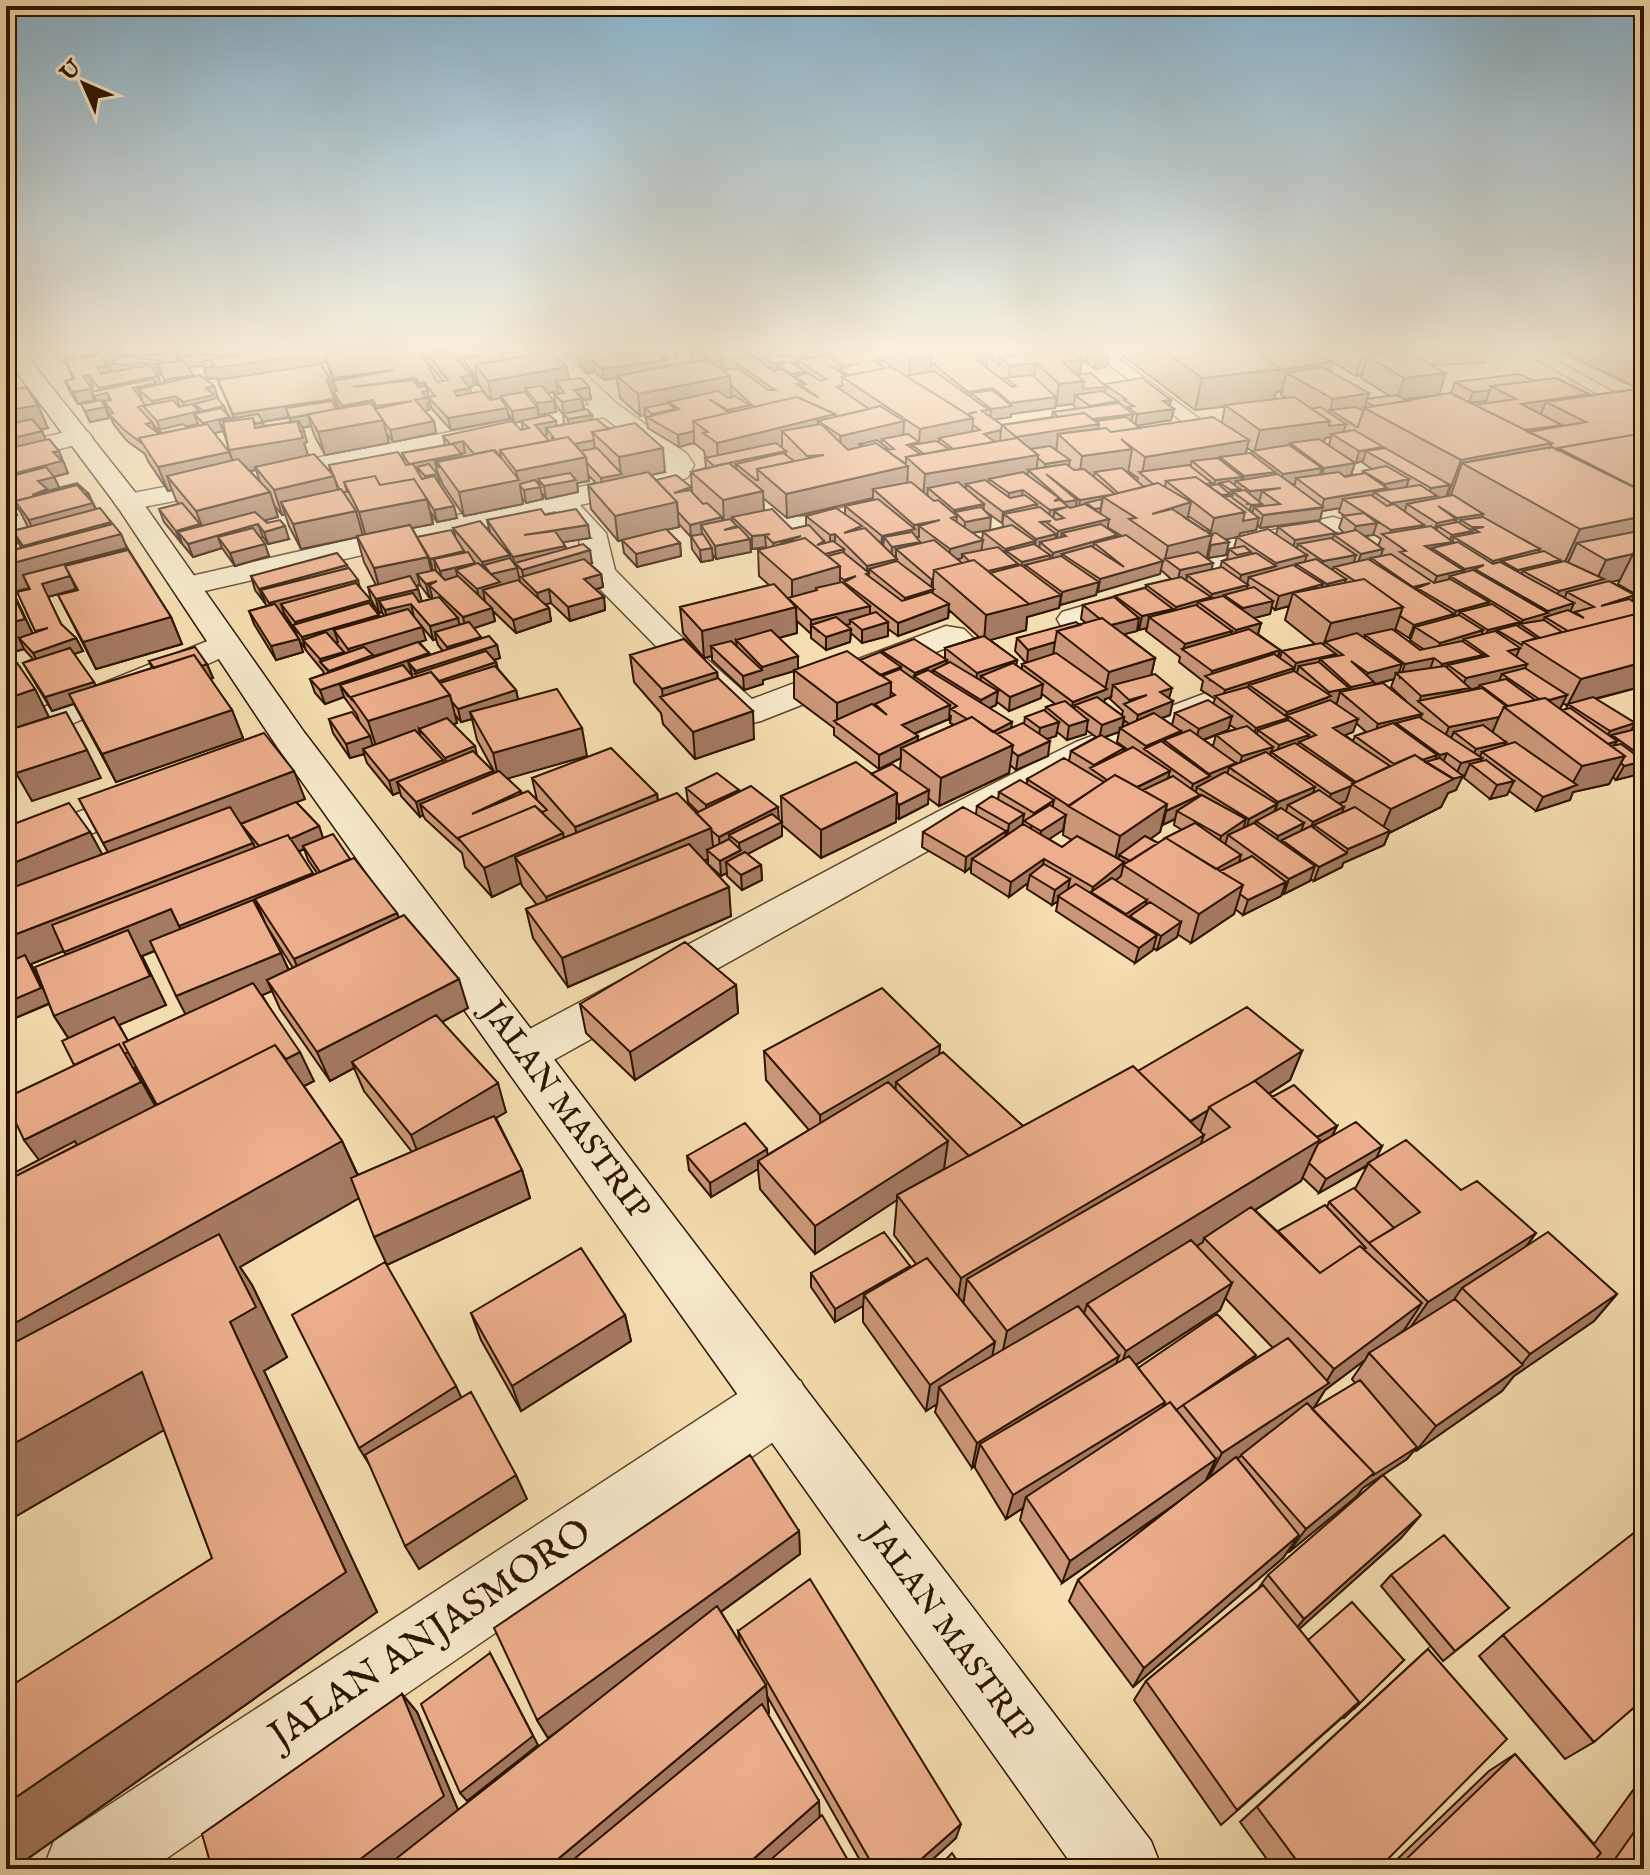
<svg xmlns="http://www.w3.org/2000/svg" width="1650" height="1875" viewBox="0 0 1650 1875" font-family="'IM FELL English',serif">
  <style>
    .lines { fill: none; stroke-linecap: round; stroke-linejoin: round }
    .lane-casing { stroke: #5e462d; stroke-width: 3 }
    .street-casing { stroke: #5e462d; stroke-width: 3 }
    .secondary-casing { stroke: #2c1401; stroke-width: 3 }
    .lane { fill: #f8eacc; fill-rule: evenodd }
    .street { fill: #f8eacc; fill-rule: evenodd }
    .secondary { fill: #f8eacc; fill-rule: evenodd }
    .wall { fill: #cb9678; stroke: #2c1401; stroke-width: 2; fill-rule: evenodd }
    .shaded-wall { fill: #a57a62; stroke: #2c1401; stroke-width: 2 }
    .building { fill: #ecae8c; stroke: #2c1401; stroke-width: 2 }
    .labels { text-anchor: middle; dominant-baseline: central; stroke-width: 7; stroke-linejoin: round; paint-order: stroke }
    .street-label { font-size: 32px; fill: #2c1401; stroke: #f8eacc }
    .near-street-label { font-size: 38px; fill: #2c1401; stroke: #f8eacc }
  </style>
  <rect width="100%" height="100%" fill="#f5deb1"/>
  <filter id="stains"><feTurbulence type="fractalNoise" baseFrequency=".0025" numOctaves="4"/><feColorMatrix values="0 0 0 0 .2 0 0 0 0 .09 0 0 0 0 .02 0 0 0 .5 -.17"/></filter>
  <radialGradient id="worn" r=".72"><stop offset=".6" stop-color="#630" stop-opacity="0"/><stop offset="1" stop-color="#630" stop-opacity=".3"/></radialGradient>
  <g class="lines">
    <defs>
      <path id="lane" d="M1092 351H1108L1228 440 1231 444 1228 448H1216Z
        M1522 351H1540L1631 402 1623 407 1617 405Z"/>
      <path id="street" d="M538 351H561L617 404 687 454 694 465 688 477 676 483 580 505 606 533 615 570 674 630 752 699 946 626 964 629 986 651 981 658C965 662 958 658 946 648L761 721 748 724 735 721 706 697 589 578 585 572 578 535 555 511 187 595 176 593 172 586 176 579 187 577 667 467 604 417 128 510 118 508 114 502 118 496 128 494 590 405Z
        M79 429 88 432 92 437 88 442 6 462V446Z
        M743 480C764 485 770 513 792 516 819 521 846 500 872 506L876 512 872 518C807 534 774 552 729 488L733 482Z
        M1333 517 1343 520 1347 526 1343 532 1247 553 1221 584 1091 624 1134 659 1129 666C1101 673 1069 643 1057 619L1062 612 1199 572 1227 540Z
        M225 634 237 637 241 644 237 651 6 753V727L44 707Z
        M1214 690 1226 694 1232 701 1226 708 1102 758 967 829 541 1067 524 1072 507 1067 500 1054 507 1041 939 811 1076 742Z
        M145 787 159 791 164 799 159 807 6 867V839Z
        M779 1372 801 1381 810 1402 801 1423 151 1869H43L54 1841 757 1381Z"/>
      <path id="secondary" d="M6 351H23L138 496 304 732 1151 1841 1162 1869H1075L278 748 117 506 6 358Z"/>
    </defs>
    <use href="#lane" class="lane-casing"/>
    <use href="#street" class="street-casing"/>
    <use href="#secondary" class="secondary-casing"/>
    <use href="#lane" class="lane"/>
    <use href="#street" class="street"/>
    <use href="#secondary" class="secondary"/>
  </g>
  <path class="wall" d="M55 351H420L437 382 443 381 427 361 424 351H551L568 379 589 387 591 399 582 400 584 410 592 415V419L665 472 650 475 656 480 692 492 691 472 706 468 705 458H707L705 456 704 451 694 443 679 447 648 428 645 415 640 416 620 398 617 378 604 380 595 372 586 373 573 352 564 353V351H640V354H644V351H674L676 357 675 351H715L716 356 720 359 719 351H803V357H793L796 361V365L798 367V360L807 358 805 351H1101L1109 356 1107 367 1095 369 1087 363 1088 355H1087L1086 362H1081L1080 374 1104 385V384L1170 406 1174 409 1171 420 1137 425 1140 428 1222 422 1225 406 1195 410 1117 351H1311L1330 372 1367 399 1390 396 1361 378 1362 375 1356 376 1314 351H1488L1484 363 1432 365 1405 399 1408 401 1464 400 1451 393 1455 382 1534 381 1588 396 1639 389 1559 351H1644V599L1618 584 1620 580 1611 582 1635 595 1632 601 1644 608V686L1596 699 1635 723 1632 730 1644 727 1641 767 1636 775 1616 780 1613 777 1609 784 1573 792 1570 800 1536 811 1509 791 1507 795 1490 799 1464 778 1465 775H1462L1456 790 1448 793 1441 807 1389 833 1384 845 1343 863 1342 867 1314 881 1310 879V881L1284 894 1282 892 1281 896 1243 915 1235 909 1234 914 1191 943 1177 934V937L1157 950 1153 948V950L1135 963 1056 911 1058 901 1052 905 1027 889 1028 883 1009 897 971 873V867L965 872 922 847 923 832 976 814 977 806 998 800 999 792 1027 784V779L1069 761 1071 751 1096 737 1086 730V734L1067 740 1057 732 1056 736 1046 739 1048 756 1016 770 1010 765 1009 773 939 806 928 798V804L899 819 896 817V822L821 858 782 825 781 796 871 774 900 770 901 758 879 769 834 735V728L794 698V671L763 680V684L744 690 712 660V656L704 658 683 633 680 607 769 585 759 576 758 550 766 547 752 549 750 547 751 552 716 559 713 555V560L701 562 692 549 691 537 679 524V527L666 530 680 543 681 556 637 567 624 553 622 540 653 533 618 541 591 509 588 485 596 483 588 475 589 481 577 483 578 492 546 499 542 493 543 499 526 503 522 498 523 504 464 516 443 485 437 471H435L437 474 440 485 457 518 437 522 430 511 433 524 412 528 417 537 455 535 453 528 490 532 487 520 545 515 590 538 563 542 566 548 592 563 590 564 601 574 603 587 595 589 604 597 605 610 570 621 551 603 545 604 549 608 551 621 516 633 493 611 495 621 474 628 481 639 497 645 500 658 494 660 496 662 498 669 516 690 518 700 587 756 507 778 521 793 537 800 532 778 657 794 658 800 696 813 698 812 688 802 686 788 739 792 779 819 782 836 747 854 761 865 762 880 742 890 727 876V873L721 876 708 864V859L704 861 731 916 568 987 533 938 526 909 537 905 522 886 521 883 492 897 465 867 462 853 425 819 423 815 420 817 401 796 400 792 393 795 367 763 364 754 350 758 333 733 329 719 359 721 357 715 344 697 325 704 315 693 310 679 324 674 323 671 308 653 299 640 303 652 276 660 254 624 249 611 267 606 255 590 251 576 348 568 379 617 384 616 382 612 379 613 371 600 368 587 376 585 364 562 357 537 301 549 289 526 285 514 282 515 274 505 278 517 264 520 289 539 268 544 263 537 260 538 269 556 235 566 222 548 193 557 164 522 159 509 179 504 176 500 172 490 168 491 148 461 145 454 127 441 114 425 106 406H104L109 418 90 422 81 404 94 400 78 404 70 392 65 381 73 379 67 365 58 358ZM877 357H878L892 367 886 368 881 365V361ZM320 362H327L333 381 336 391 334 392 337 403 340 409H337L331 390H333L330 379ZM104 363H109H108L112 372 108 373ZM204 366 207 379 217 378 234 419H231L215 399 218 398 214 386 194 377 188 367ZM162 374 165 383 161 384 157 375ZM472 379 477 385H479L490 400 471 393 469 387 474 386ZM558 391 559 394H554L556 406 563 414 564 424 556 426V421L539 418 538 414 539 415 556 412 548 393ZM1282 391 1281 395 1287 398 1274 400 1276 392ZM1486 401 1485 404 1475 405 1470 403ZM430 402 431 408 451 430 509 419V415L514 423 521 421 523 429 443 436 445 445 402 453 404 462 329 465 331 472 308 455 304 443 307 442 302 428 311 426 315 437 325 455 389 443 386 433 393 442 436 433 434 421 424 410H429L427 403ZM1074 404V406L1077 409 1053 412 1052 417 1002 425 994 420 1011 417V414L1055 408V406ZM289 418 291 422 264 426 262 422ZM153 424 159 430 160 434 156 431ZM223 431 226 439 232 460 229 452 214 433ZM1331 437 1329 446 1324 442 1325 438ZM1247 448 1252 451 1251 454H1246ZM1338 452 1356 463 1363 461V463L1372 469 1363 471 1362 474 1351 475 1355 463ZM256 470 260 482 250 471ZM1128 471 1138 478 1137 481 1128 472ZM763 498 787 518 873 498V500L845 506V514L806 516V526L792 529 764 510ZM1340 508 1339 512 1345 516H1343L1339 528 1344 533 1335 534 1278 527 1276 535 1239 536 1240 533 1256 530 1258 525 1260 528 1320 520 1322 511ZM985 511 1003 524V527L983 532 982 540 972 533 990 530ZM1107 527 1122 536 1117 537ZM1373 534 1381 539 1378 546 1365 536ZM1237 537 1234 548 1229 549 1227 559 1222 561 1220 568 1212 570 1207 557 1208 558 1226 555 1225 539ZM1161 570 1171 579 1146 585V588L1115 596 1114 598 1083 605 1081 619 1086 623 1017 638 1015 651 1026 663 1022 664V669L1016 665 1017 660 990 640 1026 630 1027 617 1059 608 1060 605 1096 595 1097 591 1160 574ZM420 585 429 597 432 596V599L422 602 417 586ZM1289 606 1285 620 1315 644 1282 651 1280 658 1278 657 1280 650 1258 634 1261 623 1253 618 1270 614 1272 607 1275 610ZM949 610 979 637 945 648V659L882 651V653L860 660 798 669 779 638 797 633V621L811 634V638L826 650 850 642 851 633 862 643 888 636V629L898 636 948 618ZM284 613 295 630 297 636 282 614ZM414 617 433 640 436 639 438 645 443 651 430 655 429 653 419 642 426 640ZM1137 628 1139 630 1147 628 1146 631 1180 657 1179 662 1203 681 1201 690 1215 699 1213 704 1175 713 1172 725 1162 718 1170 715 1169 698 1151 675 1155 658 1124 634 1137 631ZM1395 629 1409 638H1411L1410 640 1423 649 1420 650 1394 631ZM414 644 374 657V656ZM1394 679 1391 687 1406 701 1374 685ZM1042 694 1055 704 1046 707 1045 711 1025 717 1024 724 1011 728 989 708 996 705 997 702 1009 711 1041 698ZM1111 697 1110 699 1123 711 1122 715 1104 702 1105 699ZM1563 703 1567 706 1566 710H1562L1560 709ZM455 715 461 722 472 719 477 740 495 773 494 774 493 771 477 755 453 724 457 723ZM949 715 951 716 950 723 954 725 918 741 914 734 949 719ZM1124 720 1129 724 1122 727ZM1356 723 1366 732 1355 736 1353 741 1345 735 1353 732ZM1230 725 1236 729 1216 735 1213 746 1204 740 1228 730ZM1119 732 1117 742 1128 750 1124 752 1105 737ZM1065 819 1063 835 1072 840 1062 847 1049 839 1063 830ZM1175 819 1174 825 1182 830 1158 843 1150 839 1160 832 1162 825Z
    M6 380 48 428 40 429 46 440 64 463H63L68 473 54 477 59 488 88 493 96 509 111 522 171 617 182 644 96 669 58 595 76 591V589L48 597 61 624 76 638 83 651 74 654 95 686 152 668 149 661 207 664 213 678 210 679 232 710 243 738 116 782 74 704 52 711 23 663 33 659 24 649 6 654V497L17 515 10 517 16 530 28 527 20 511 6 496V447L7 449 12 448 6 441ZM19 543 21 548 15 549 12 544ZM29 588 36 633 33 634 13 592Z
    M630 655 717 672 718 678 754 739 695 759 663 724 661 713 634 682Z
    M79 799H305L296 802 319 826 323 838 350 859 397 913 399 918 468 1008 442 1022 506 1112 496 1118 522 1170 530 1198 387 1265 359 1198 240 1267 252 1285 287 1357 264 1371 377 1612 13 1869H6L212 1558 164 1430 6 1522V1154L13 1174 39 1160 74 1065 68 1038 54 1016 49 1004 6 1022V963L14 960 90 832 102 855 108 852ZM266 814 242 827 240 824ZM304 849 308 860 317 873 314 875 299 852ZM266 925 293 968 289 970ZM64 951 66 955 40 981 31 964ZM155 951 186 1014 128 1041 119 1025 166 1005 142 956ZM272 991 280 1009 330 1081 354 1068 364 1091 412 1152 358 1175 342 1141 304 1086 314 1081 262 995ZM136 1067 157 1105H155L134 1068Z
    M736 985 738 1013 635 1080 586 1033 580 1004Z
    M940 1045 939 1055 1023 1126 1138 1071 1302 1051 1290 1080 1269 1094 1272 1097 1337 1126 1332 1136 1382 1146 1376 1158 1461 1190 1536 1233 1526 1247 1617 1294 1594 1321 1514 1376 1502 1391 1416 1451 1415 1449 1407 1459 1363 1488 1356 1497 1289 1552 1288 1551 1283 1558 1133 1687 1069 1601 1078 1580 1178 1502 1062 1583 1020 1520 1023 1508 1006 1519 975 1468V1465L972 1468 935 1412 937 1404 926 1411 863 1322V1306L835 1322 811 1287V1273L910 1268 916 1264 894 1235 897 1200 815 1254 760 1189 758 1169 711 1197 689 1170 687 1156 767 1149V1155L809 1130 766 1080 764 1051ZM1367 1166 1355 1189 1329 1202 1327 1207 1278 1232 1255 1210 1301 1181 1302 1177 1319 1193ZM1225 1298 1273 1348 1253 1360 1138 1368 1136 1365 1220 1310ZM1365 1360 1352 1379 1355 1383 1314 1408 1325 1390Z
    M471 1313 625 1315 631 1341 521 1411 481 1340Z
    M799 1531 800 1554 721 1612 740 1643 738 1631 956 1838 922 1869H865L767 1696 769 1713 767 1714 819 1817 210 1863 402 1694 417 1712 458 1810 573 1720 548 1738 537 1720Z
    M1401 1538 1299 1629 1308 1640 1404 1660 1344 1718 1343 1717 1221 1825 1134 1700 1146 1681 1257 1590 1268 1575Z
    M1391 1575 1509 1608 1443 1661 1381 1586Z
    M1503 1635 1594 1742 1565 1759 1479 1656Z
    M1428 1649 1378 1869H1274L1240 1822Z
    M1515 1754 1594 1844 1644 1775V1869H1387L1489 1771Z"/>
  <path class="shaded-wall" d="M79 351H121L116 355 118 362 67 365 63 354Z
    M179 351H182L184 356H178L181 363 179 365 175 354Z
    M232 351H243L231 354 234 363 317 353 323 374 218 380 221 390 217 378 207 379 204 368 232 365 229 354Z
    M522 351 502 355 504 363 496 353Z
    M1059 351H1099L1088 352 1086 362H1081L1079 381 1069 375Z
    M1394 351 1389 369 1367 356 1362 375 1356 376 1362 355Z
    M640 352 641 363 619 365 618 354Z
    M932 354 930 376 909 379 910 358Z
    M987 355 986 366 977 367 978 356Z
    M663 356H666L667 367 617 376V378L604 380 602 369 664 360Z
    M1109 356 1107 367 1095 369 1096 358Z
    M722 360 723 371 709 363Z
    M162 361 166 371 159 375 155 364Z
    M593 361 595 372 586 373 585 362Z
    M786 362 777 365V373L770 374V363Z
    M1333 362 1327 384 1286 373 1282 391 1276 392 1274 401 1195 410 1202 378Z
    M1036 363 1034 385 1009 381 1010 366Z
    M106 365 110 376 101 378 97 367Z
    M567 367 570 389 556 381 558 391 531 396 525 388 527 397 501 396 502 401 492 403 488 381Z
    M394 370 416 378 418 389 356 398 337 389 334 378Z
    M805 371V382L795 376V384L792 385V374Z
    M1446 373 1439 395 1397 400 1404 378Z
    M474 374H476L479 385H477Z
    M89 375 93 386 87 387 83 376Z
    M193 375 197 386 168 391 164 380Z
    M472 375 474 386 463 388 461 377Z
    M158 376 162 387 138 389 142 398 137 399 107 393 111 404 104 401 106 406 99 407 94 396 91 392 94 400 78 404 73 392 92 389 95 395 101 394 99 388Z
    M730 376 732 398 669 402V410L675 409 676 420H652V414L645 408V415L640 416 638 394Z
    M1084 381 1106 387 1104 398 1081 400 1075 395 1074 404 1056 406 1059 384Z
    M424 382 429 398 428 397 430 402 427 403 429 410 417 412 415 400 421 395 419 384Z
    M214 386 218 398 195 404 198 411 187 413 183 402 206 388Z
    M589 387 591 399 582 400 584 410 564 414 562 402 574 390Z
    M470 388 473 400 456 403 454 391Z
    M993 388 992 399 971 393 970 402 967 403 968 392Z
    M1490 390 1486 401 1469 403 1473 392Z
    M1369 393 1362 416 1330 410 1327 421 1333 399Z
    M1589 394 1579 417 1546 402 1537 423 1521 404Z
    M176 396 180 407 156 413 152 401Z
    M1056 397 1055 408 1011 414V417L990 420 991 409 1010 406V403Z
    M334 399 337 410 286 408 289 417 254 423 263 422 266 434 304 431 307 442 304 443 310 462 255 467 256 470 237 473 229 450 227 441 219 421 223 431 207 435 203 423 207 422 203 411 224 406 234 427 237 426 233 414Z
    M373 400 376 411 345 417 342 406Z
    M1171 400 1169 410 1174 409 1171 420 1135 426 1137 414 1163 401Z
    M554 401 556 412 539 415 537 403Z
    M1118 401 1116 413 1089 417 1090 406Z
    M6 402 38 405 48 428 7 436Z
    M105 407 109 418 90 422 85 411Z
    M537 407 539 418 514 423 512 411Z
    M507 408 509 419 451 430 448 418Z
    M199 411 203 423 194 414 198 424 161 432 157 421Z
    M977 412 973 424 971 441 939 438V448L912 445V455L907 445 919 442 920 429Z
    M835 414V432L818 421V441L782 431V450L786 451V463L736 464 737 474 718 465 717 443Z
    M1133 414 1131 425 1058 434 1056 453 1038 456 1036 477 1028 470 1027 480 989 479 988 487 966 484V491L928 488 927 498H923L925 474 1014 459 1016 437 1066 423Z
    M308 415 311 426 294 429 290 418Z
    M592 415 593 426 569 430 568 419Z
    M383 420 389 443 325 455 318 432Z
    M434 421 436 433 393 442 390 430Z
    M556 421 557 433 546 428 547 435 537 437 535 425Z
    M904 421 903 444 882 439 881 449 887 448V456L871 452 860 444V454L841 459 840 425Z
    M1330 421 1346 424 1342 436 1332 434 1331 437 1325 438 1323 444 1290 443 1288 449 1254 453 1260 430Z
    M152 422 157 434 146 424Z
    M1562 425 1553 448 1462 463 1451 495H1448L1461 460 1510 433Z
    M1001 430 1000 442 983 446 984 434Z
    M42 431 47 443 14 451 9 439Z
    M694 431V443L679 447 678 435Z
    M594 440 595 452 560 459 559 447Z
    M1249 440 1243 464 1220 457 1217 468 1192 461 1189 473 1142 475 1145 457Z
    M463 441 465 453 453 455 450 444Z
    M1383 447 1379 458 1366 451 1363 461 1356 463 1359 451Z
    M663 448 665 472 623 481 603 490 601 478 621 474 619 457Z
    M1132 449 1128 473 1095 472 1094 477 1079 480 1082 456Z
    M59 451 68 473 17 486 12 474 53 452Z
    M229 452 237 475 167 476 172 490 168 491 158 467Z
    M461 454 463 466 435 461 437 471 423 474 417 467 419 474 412 476 409 464Z
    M586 457 589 481 577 483 578 492 546 499 544 486 538 479 543 499 526 503 524 490 520 486 523 504 464 516 459 492 518 480 516 471Z
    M1070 460 1068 472 1044 476 1045 464Z
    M1355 463 1351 475 1321 480 1324 468Z
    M908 466 907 490 873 489V498L787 518 786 494Z
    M1322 468 1318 480 1296 478 1295 484 1280 486 1283 474Z
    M1275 472 1272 484 1242 486 1244 476Z
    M437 474 440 486 428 489 425 476Z
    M334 476 341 500 281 502 285 514 282 515 274 490Z
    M54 477 60 489 88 493 103 525 111 522 117 535 121 534 132 559 70 576 76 589 48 597 23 575 29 588 13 592 38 645 19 638 24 649 6 654V549L14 547 21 561 29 558 23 546 39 541 24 511 38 481Z
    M1242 477 1240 484 1236 481 1233 490 1220 483 1218 492 1213 493 1215 480Z
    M1409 479 1405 492H1374L1371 503 1343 499 1340 508 1322 511 1320 520 1260 528 1263 515 1322 508 1324 499 1384 489 1385 484Z
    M1450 485 1446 497 1407 504 1404 513 1387 516 1391 503 1428 497 1431 488Z
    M691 487 692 500 677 504 679 527 618 541 615 516Z
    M1281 488 1262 491 1259 502 1247 504 1250 491Z
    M1240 489 1238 496 1233 492 1231 502 1211 497 1230 494 1231 490Z
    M1023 490 1021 502 1007 506 1009 493Z
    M763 491 764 516 732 517 733 523 724 525 723 500Z
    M270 492 278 517 206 536 196 511Z
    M1115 494 1103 497 1099 520 1095 509 1086 503 1084 511 1078 512 1080 500Z
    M1059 498 1058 509 1064 502 1077 500 1075 512 1064 518 1055 512 1054 513 1053 522 1048 521 1050 510 1054 501Z
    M427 499 433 524 366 537 359 512Z
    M1191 502 1186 526 1152 514Z
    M11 503 17 515 10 517 21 542 13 531 19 543 6 546V504Z
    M984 504 983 516 955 512V517L957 516 956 529 951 518 953 517 954 510Z
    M1037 504 1036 516 1004 514 1002 524 1003 512Z
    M1262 504 1260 512 1254 507 1251 517 1248 518 1251 505Z
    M454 506 457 518 437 522 434 510Z
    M356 511 363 536 301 549 293 524Z
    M1245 512 1259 518 1256 530 1240 533 1239 537 1210 542 1206 561 1165 559 1168 546 1193 534 1209 530 1208 536H1210L1214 518Z
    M1483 514 1479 526 1461 520 1457 530 1453 531 1457 518Z
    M1644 516V549L1636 547 1577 543 1567 565 1563 566 1580 529Z
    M722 517 723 530 701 525 702 535 691 537 690 525Z
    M991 517 990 530 964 534 965 522Z
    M1109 519 1107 532 1066 536 1062 533 1060 543 1056 544 1058 531Z
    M1456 519 1451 532 1438 526 1434 535H1432L1437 523Z
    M940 520 919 526V537H884L883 549H881L882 536 914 529V525Z
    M1377 523 1373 535 1352 538 1356 526Z
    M200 524 205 537 178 532 182 543H181L176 531Z
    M258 524 263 537 226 547 218 537 222 548 193 557 188 544Z
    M588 525 590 538 527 548 524 535Z
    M1424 525 1419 538H1388L1391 530Z
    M285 526 289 539 268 544 264 532Z
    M1472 531 1467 543 1454 537 1448 554 1432 548 1428 558 1425 546 1449 542 1452 535Z
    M1336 533 1334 535 1330 546 1298 544 1296 552H1292L1295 540Z
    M835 534V547L830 548V535Z
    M1056 534 1055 547 1040 542 1039 551 1034 552 1036 539Z
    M765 535 766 547 752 549V536Z
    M1117 535 1115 548 1094 543 1092 554H1062L1061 563 1051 565 1053 553Z
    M801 536 782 553 773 555V543Z
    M750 539 751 552 716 559 715 546Z
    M983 540 981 553 962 554V558L949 562 950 549Z
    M824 541V554L844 549V562L828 566 817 545Z
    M1035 541 1033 554 1006 551 1005 561 1003 562 1005 549Z
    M920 542V555L896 549V559L891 560 892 547Z
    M1229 542 1226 555 1208 558 1211 545Z
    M680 543 681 556 637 567 636 554Z
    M265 544 269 556 235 566 230 553Z
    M565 546 567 557 590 550 592 563 526 582 524 580 522 570 515 563 516 568H517L520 581 483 590 485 601 480 602 477 589 491 574 515 568 513 557Z
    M712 548 713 560 701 562 700 550Z
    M1383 549 1379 562 1371 558 1369 564 1357 566 1361 554Z
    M1540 549 1535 562 1502 561 1497 571 1488 574 1493 561Z
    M464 551 467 564 434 559 436 571 433 572 430 559Z
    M1633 554 1620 580 1567 592 1563 602 1553 604 1559 591 1596 581 1606 560Z
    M510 555 512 568 484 565 486 575H484L482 562Z
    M1050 555 1049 568 1025 565 1024 574 1020 575 1022 562Z
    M1307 555 1303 568 1296 564 1295 570 1249 577 1247 585 1238 588 1241 575 1274 567 1276 563Z
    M1356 555 1352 567H1334L1332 571 1319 574 1323 561Z
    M428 557 434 582 429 585 432 596 429 597 426 584 417 574 420 585 381 594 374 568Z
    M897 559 896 572 869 569 868 586 867 566Z
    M1560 560 1554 573 1523 571 1519 582 1513 583 1518 570Z
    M1163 561 1160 574 1098 592 1100 579Z
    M475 563 477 576 456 570 458 580 443 584 440 571Z
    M1213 563 1210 576 1187 575 1186 582 1177 583 1180 570Z
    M1018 564 1016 577 982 572Z
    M347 565 351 578 261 590 265 602H264L259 589Z
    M1484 565 1475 569 1471 579 1460 582 1465 569Z
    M840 566V592L817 590 816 588V599L792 604V580Z
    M1463 570 1459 581 1450 576 1446 586 1432 589 1437 576Z
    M601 574 603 587 586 592 584 579Z
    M933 579V602L904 611 905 598 931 590 932 580Z
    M1346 579 1342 592 1324 593 1327 584Z
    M358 580 361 593 281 604 284 613 273 616 269 603Z
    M1099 582 1096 595 1060 605 1062 592Z
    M1323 584 1321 591 1316 588 1313 599 1293 593 1289 606 1275 610 1279 596Z
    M1248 585 1244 598 1224 595 1221 604 1198 602 1195 614 1173 620 1176 607 1211 597 1212 594Z
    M418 589 422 602 411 604 414 617 388 624 385 610 379 601 382 612 379 613 376 599Z
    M549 589 551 603 540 606 537 593Z
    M1061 595 1059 608 1027 617 1026 630 984 642 986 615Z
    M1635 595 1628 608 1601 606Z
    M604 597 605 610 570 621 568 607Z
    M371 600 375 614 298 632 295 622Z
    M1273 601 1270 614 1239 622 1243 608Z
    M1489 602 1484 615 1460 612 1455 623 1450 624 1456 611Z
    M1574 603 1568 617H1545L1540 627 1521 624 1523 620 1546 613 1548 611Z
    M949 604 948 618 898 636V623Z
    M870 606V620H850V624L819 632 811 625V634V620Z
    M796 607 797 633 744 647 736 640 737 649 711 646 712 656 704 658 702 631Z
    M1403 607 1394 633 1365 635 1364 640 1325 642 1322 649 1331 623Z
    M492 608 495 621 466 631 463 617Z
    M549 608 551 621 516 633 513 620Z
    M1173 609 1170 622 1149 617 1147 628 1139 630 1142 616Z
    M1454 614 1449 628 1415 627 1411 638H1409L1414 625Z
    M379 615 383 629 334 630 338 642 312 649 303 640 306 651 302 637Z
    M171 617 182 644 96 669 83 642Z
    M458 618 461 632H435L436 639 433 640 430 626Z
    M1139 618 1137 631 1106 639 1108 626Z
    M888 622V636L862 643V630Z
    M1520 622 1514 635 1497 630 1493 641 1482 643 1488 630Z
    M1261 623 1257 637 1232 643 1236 630Z
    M422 627 426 640 374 656 377 669 333 684 329 672 322 664 320 659 344 652 348 664 352 662 348 649Z
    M851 629 850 642 826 650V637Z
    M1483 630 1478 644 1464 639 1459 649 1435 656 1440 643Z
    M1232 631 1229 644 1183 650 1185 644Z
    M481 637 484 649 497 645 500 658 423 683 408 662 412 674 348 696 340 685 344 697 325 704 320 690 429 653 432 665 450 660 447 647Z
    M76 638 83 651 40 666 33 653Z
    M299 639 303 652 276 660 271 646Z
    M1055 642 1053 656 1027 663 1028 650Z
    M1520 648 1514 661 1508 651Z
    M1280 650 1276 663 1210 680 1212 671Z
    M1336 654 1331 668 1320 659 1316 671 1299 666 1296 676H1292L1296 663Z
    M1483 655 1477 669 1448 665 1443 676 1437 678 1442 664Z
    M798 656V670L763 680V684L744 690 743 676 762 670V667Z
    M1155 658 1149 685H1113L1111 697 1105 699 1104 703 1075 705 1073 714 1070 715 1073 702 1105 690 1109 672Z
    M1434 658 1429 672 1400 678 1405 664Z
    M947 660 945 674 933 670 932 679 914 677 915 673Z
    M1017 660 1015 674 981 676 980 686 975 687 977 673Z
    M496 662 499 676 425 685Z
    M1644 662V686L1570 705 1568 704 1567 706 1581 679Z
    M207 664 213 678 166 692 160 679Z
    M1402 664 1398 675 1396 673 1394 679 1374 684 1369 696 1347 698 1351 687 1364 684 1368 673Z
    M1527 664 1521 677 1502 674 1498 683 1480 685 1479 687 1470 690 1464 702H1419L1421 696 1461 690 1466 678Z
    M901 667 900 681 891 684 890 709 875 704 874 716 837 724V703L872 678Z
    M1294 668 1289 681 1249 685 1246 696 1222 701 1225 690Z
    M717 672 719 699 663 700 662 689Z
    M94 682 100 695 52 711 45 697Z
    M1043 684 1041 698 1009 711 1010 697Z
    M1172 688 1168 702 1160 692Z
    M1349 688 1346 697 1340 692 1337 703 1287 715 1286 719 1288 718 1284 732 1258 730 1255 741 1251 742 1256 728 1284 719 1287 712 1327 698 1329 692Z
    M35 689 49 717 6 731V699Z
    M516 690 519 703 470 712 472 719 461 722 458 709Z
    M998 691 996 705 979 713 981 700Z
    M450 695 457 723 423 734 419 729 420 735 377 749 368 721Z
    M1567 695 1560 709 1544 702Z
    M1173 701 1170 715 1135 728 1138 715Z
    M950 705 949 719 901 739 902 725Z
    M232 710 243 738 116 782 102 754Z
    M753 711 754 739 695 759 693 732Z
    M1422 714 1417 728 1396 723 1392 734 1373 738 1378 724Z
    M1232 716 1228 730 1195 743 1199 729Z
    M1124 717 1122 729 1120 728 1119 732 1099 739 1102 725Z
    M1499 717 1493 731 1461 737 1454 732 1450 740 1443 741 1449 727Z
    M1358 719 1353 732 1328 742 1333 728Z
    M1088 720 1086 734 1067 740 1069 726Z
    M1012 722 1010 736 990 733Z
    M1059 722 1056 736 1038 742 1040 728Z
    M1635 723 1628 737 1612 735 1607 744 1617 741 1609 755 1603 745 1610 731Z
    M582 728 587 756 499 781 493 753Z
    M1181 731 1177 745 1164 740 1161 752 1145 750 1146 746Z
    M1309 735 1306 747 1299 742 1295 752 1276 756 1279 745Z
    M370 736 374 750 363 749 364 754 350 758 346 744Z
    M918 736 917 751 901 748V758L879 769V755Z
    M1050 741 1048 756 1016 770 1018 756Z
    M1506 742 1499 756 1482 752 1479 759 1482 758 1477 769 1470 764 1465 775 1455 777 1461 763 1470 761 1476 749Z
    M1013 745 1009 773 939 806 941 778Z
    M475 746 478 760 449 772 445 758Z
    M1273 747 1268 761 1238 770 1242 756Z
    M1124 748 1121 763 1093 770 1094 765Z
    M87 750 101 778 32 801 16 773Z
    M1447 753 1441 767 1434 769 1440 755Z
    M1644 754V766L1641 767 1636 775 1616 780 1624 766 1635 763 1640 755Z
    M1437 755 1431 769 1398 767Z
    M1625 756 1609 784 1573 792 1570 800 1536 811 1543 797 1570 788 1582 766Z
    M443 760 446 774 397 782 400 792 393 795 389 781Z
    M1236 763 1234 771 1229 767 1226 780 1197 787 1195 796 1189 798 1193 784 1208 777 1209 774Z
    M294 771 305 799 118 871 103 843Z
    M493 771 496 785 420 804 423 815 420 817 416 802Z
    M1170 771 1166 785 1123 807 1126 793Z
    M1463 776 1456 790 1448 793 1441 807 1389 833 1384 845 1343 863 1342 867 1314 881 1319 867 1346 854 1348 849 1380 835 1391 809 1435 783Z
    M1514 781 1507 795 1490 799 1497 785Z
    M1351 786 1346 801 1326 809 1331 794Z
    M1315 787 1310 801 1288 805 1286 811 1273 817 1278 802Z
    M739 790 740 804 707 819 706 805Z
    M929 790 928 804 899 819V805Z
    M897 793 896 822 821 858V830Z
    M657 794 660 822 581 855 575 827Z
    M1200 795 1196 809 1177 811 1175 819 1163 825 1166 811Z
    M1054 800 1051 814 1031 827 1034 813Z
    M1167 804 1160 832 1124 858 1119 855 1118 862 1114 865 1120 836Z
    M1277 804 1272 818 1256 821 1254 829 1245 834 1249 819Z
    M778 807 779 821 729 835 730 846 720 851 719 837Z
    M1344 807 1339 821 1314 825 1311 835 1308 836 1313 822Z
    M1024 814 1022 828 1007 838 1009 824Z
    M1066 815 1063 830 1039 846 1041 831Z
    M1246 819 1242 834 1228 835 1225 845 1217 851 1221 836Z
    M782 822V836L742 857 726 862 727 873 721 876 720 861 740 851 739 843Z
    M1304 823 1299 837 1282 840 1279 848 1274 851 1278 836Z
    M319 826 324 841 303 846 304 849 269 865 263 851Z
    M711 828 714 855 707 850 708 859 553 926 546 897Z
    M1006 831 1004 845 972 859 971 867 965 872 966 857Z
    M90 832 106 861 6 902V866Z
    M563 833 568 862 515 857 521 883 492 897 484 868Z
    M253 843 265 871 31 964 50 1003 6 1022V1003L20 969 6 948V938Z
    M1241 855 1237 870 1209 873Z
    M1044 859 1042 873 1030 875 1028 883 1009 897 1011 882Z
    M1124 862 1121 876 1097 895 1092 892 1093 887Z
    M761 865 762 880 742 890 741 875Z
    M1315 866 1310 881 1284 894 1289 879Z
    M313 873 324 901 255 899 266 925 194 955 179 926Z
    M1070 879 1067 894 1058 896V901L1052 905 1055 890Z
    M1286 882 1281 896 1243 915 1248 900Z
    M1243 885 1234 914 1191 943 1199 914Z
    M729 887 731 916 568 987 562 958Z
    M1147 900 1143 914 1130 916 1128 925 1123 928 1126 914Z
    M171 909 185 938 142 956 166 1005 119 1025 141 1065 134 1068 158 1111 45 1168 24 1140 141 1082 73 1045 54 1016 82 981 64 952Z
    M397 913 407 942 306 988 294 959Z
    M1181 922 1177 937 1157 950 1161 936Z
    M1157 935 1153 950 1135 963 1139 948Z
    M281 953 294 982 267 980 272 991 191 1025 176 996Z
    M459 979 468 1008 356 1067 352 1062 354 1068 330 1081 317 1052Z
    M736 985 738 1013 635 1080 630 1052Z
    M940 1045 937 1074 896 1082 895 1099 821 1143 820 1115Z
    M1302 1051 1290 1080 1225 1122 1211 1108Z
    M300 1052 314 1081 182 1148 165 1120Z
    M498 1083 506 1112 422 1163 411 1135Z
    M1208 1110 1198 1138 1204 1135 1189 1176 967 1279 962 1313 955 1317 961 1278Z
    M1337 1126 1330 1140 1316 1148 1301 1181 1207 1240 1204 1238 1203 1242 1093 1311 1087 1304 1083 1317 999 1369 1007 1331 1295 1149Z
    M342 1141 366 1194 240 1267 252 1285 287 1357 264 1371 377 1612 13 1869H6V1804L346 1572 230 1322 6 1404V1328Z
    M948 1141 944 1169 897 1195V1200L815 1254V1226Z
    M1382 1146 1375 1161 1368 1163 1367 1165 1319 1193 1326 1179Z
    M767 1149 768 1163 758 1161V1169L711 1197 710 1183Z
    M6 1154 16 1185 6 1190Z
    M522 1170 530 1198 387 1265 374 1237Z
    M1536 1233 1516 1260 1462 1288 1453 1301 1410 1328 1428 1302Z
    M910 1266 909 1280 864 1295 863 1306 835 1322V1309Z
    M1232 1283 1220 1310 1117 1377 1126 1351Z
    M1617 1294 1594 1321 1514 1376 1502 1391 1416 1451 1436 1426 1518 1369 1530 1354Z
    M1422 1303 1404 1330 1371 1355 1369 1353 1365 1360 1325 1390 1313 1409 1209 1477 1222 1453 1323 1387 1334 1369Z
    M625 1315 631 1341 521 1411 512 1386Z
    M995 1342 990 1368 939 1387 937 1404 926 1411 930 1385Z
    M1256 1355 1249 1368 1183 1405Z
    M1119 1356 1109 1382 980 1444 975 1465 972 1468 977 1443Z
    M142 1372 181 1420 6 1522V1448Z
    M456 1386 468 1412 374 1472 359 1448Z
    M1165 1402 1154 1427 1026 1497 1023 1508 1006 1519 1013 1495Z
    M1417 1447 1407 1459 1363 1488 1356 1497 1289 1552 1306 1529 1374 1473Z
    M1216 1459 1204 1484 1062 1583 1070 1561Z
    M516 1475 527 1499 419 1569 405 1546Z
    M1421 1515 1401 1538 1287 1640 1304 1619Z
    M799 1531 800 1554 548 1738 537 1720Z
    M1299 1535 1283 1558 1133 1687 1144 1668Z
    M490 1653 538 1745 467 1801 460 1793Z
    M766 1685 769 1713 585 1869H546Z
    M402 1694 417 1712 459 1812 384 1869H347Z
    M819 1801 820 1823 768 1869H742Z
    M961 1824 956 1838 922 1869H910Z"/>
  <path class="building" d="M58 351H94L96 354 75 358 73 352 63 354Z
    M120 351H140L137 355H116Z
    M144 351H179L175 354 139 355Z
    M183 351H214L209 355 178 356Z
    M216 351H232L229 354 212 355Z
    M235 351H266L245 354H231Z
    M268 351H316L317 353 214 368 211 359Z
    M328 351H420L437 382 448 380 425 351H517L496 353 501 360 475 365 476 374H474L463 359 481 355 454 356 472 375 461 377 470 388 454 391 457 396 482 391 490 400 500 398 507 408 448 418 428 397 435 396 424 382 419 384 416 378 353 387 414 380 418 387 425 386 428 391 422 392 426 398 415 400 434 421 390 430 375 409 412 401 376 406 373 400 342 406 334 392 337 391 333 381 394 370 334 378 325 355 344 352Z
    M519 351H551L560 361 551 352 507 359 502 355Z
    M577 351H612L620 358 655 352 664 360 602 369 593 361 585 362Z
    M617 351H640V352L618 354Z
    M661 351H674L676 357H678L677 351H715L716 353H713L722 360 712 362 701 356 709 354 691 355V362L666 365V356H663Z
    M870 351 881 361H875L886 368 849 375 839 369 860 363 843 366 832 355Z
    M900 351H927L932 354 910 358Z
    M927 351H937L938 352 937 351H965L1012 387 1016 386 1005 378 1032 375 1056 397 1010 403 993 388 968 392 931 362 932 354Z
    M972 351H1007L1012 356 1000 357 999 366 987 355 978 356Z
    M1013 351H1020L1019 355 1013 356 1012 354H1017Z
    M1023 351H1070L1082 360 1062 362 1084 381 1059 384 1036 363 1010 366 1000 357 1026 354Z
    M1101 351 1109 356 1096 358 1088 352Z
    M1164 351H1254L1282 369 1202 378Z
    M1254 351H1311L1333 362 1282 370V369Z
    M1355 351H1394L1362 355Z
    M551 352 567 367 488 381 475 365Z
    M1408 352 1446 373 1404 378 1367 356Z
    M100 355 106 365 97 367 101 374 149 365 158 376 99 388 89 375 83 376 92 389 73 392 65 381 74 379 66 361Z
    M792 355 796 361 790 362 805 371 792 374 777 365 786 362 770 363 767 357Z
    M827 355 840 366 832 367 846 376 842 377V386L837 387 869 409 835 417V414L797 397 749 408 746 406 752 405 731 385 730 376 722 370 738 368 768 390H775L732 360 754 356 774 371 781 369 802 383 796 384 819 398 801 385 806 384 795 376 809 373 820 381 826 379 798 360Z
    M122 356 162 361 155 364 138 363 133 366 108 363Z
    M708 359 730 376 638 394 617 376Z
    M184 360 193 375 164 380 158 364Z
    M205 360H211L213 367 204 368Z
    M321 364 330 379 327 380 334 399 233 414 218 380Z
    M892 367 973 418 920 429 842 377Z
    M1322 367 1369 393 1333 399 1286 373Z
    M934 371 989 410 982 411 1002 425 1001 430 984 434 995 442 953 449 939 438 980 430 973 425V418L968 414 977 412 967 414 906 376Z
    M1091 373 1106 387 1083 389 1084 381 1077 375Z
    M1519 374 1534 381 1491 386 1490 390 1473 392 1455 382Z
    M200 375 214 386 206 388 214 395 183 402 176 396 152 401 138 389Z
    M581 378 589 387 574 390 582 398 562 402 554 394 564 393 556 381Z
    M1142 378 1171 400 1163 401 1174 409 1137 414 1128 407 1134 406 1124 400 1126 399 1104 384Z
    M1556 378 1589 394 1521 404 1562 425 1525 430 1475 405 1516 399 1491 386Z
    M7 379 15 389 6 391V380Z
    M153 379 156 383 133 388 145 405 138 407 152 422 146 424 159 434 139 438 140 442 123 429 109 414 113 413 104 401 111 400 107 393 94 396 91 392Z
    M542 386 554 401 537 403 525 388Z
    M26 387 38 405 6 411V391Z
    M1644 388V413H1640L1644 415V433L1558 448 1557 450 1552 447 1550 448 1552 443 1528 432 1586 422 1546 402Z
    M992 390 1012 406 991 409 971 393Z
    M718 391 728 398 735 396 749 405 728 410 709 399 728 412 745 409 693 421 694 431 678 435 647 417 679 409 669 402Z
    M1102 391 1118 401 1090 406 1075 395Z
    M525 392 537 407 512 411 501 396Z
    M1450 393 1552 443 1461 460 1364 408Z
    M1396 395 1408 401 1374 406 1366 402 1367 399Z
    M797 397 835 414 717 443 703 433 708 432 693 421Z
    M1294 397 1330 421 1260 430 1225 405Z
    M217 398 224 406 203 411 195 404Z
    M101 400 105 407 85 411 81 404Z
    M173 400 179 407 192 404 199 411 157 421 143 406Z
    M332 401 336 409 290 418 286 408Z
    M371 403 383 420 318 432 308 414Z
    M668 403 675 409 652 414 645 408Z
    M1119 403 1133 414 1093 419 1084 413 1058 417 1053 412Z
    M880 406 904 421 841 436 818 421Z
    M1320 407 1346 424 1329 426 1330 421 1311 409Z
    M1356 407 1363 411 1358 427H1357L1330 410Z
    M221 408 230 417 203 423 194 414Z
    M587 409 592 415 568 419 563 414Z
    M1084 413 1099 424 1016 437 1002 425Z
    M258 414 263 422 255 424 253 418 223 422V429L219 421Z
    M549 415 556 421 535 425 549 441 500 450 501 458 493 450 474 454 463 441 450 444 443 436 512 421 521 430 529 428 521 421Z
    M1126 417 1140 428 1111 432 1106 428 1098 429 1099 424 1096 421Z
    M1213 417 1249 440 1145 457 1121 439 1132 449 1082 456 1058 434 1106 428 1111 432Z
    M253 418 255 428 297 421 303 438 229 450 223 422Z
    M32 419 42 431 9 439 6 436V425Z
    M596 419 609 429 592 432 594 440 574 444 568 437 553 440 552 438H554L546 428Z
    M297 421 289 423 299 421 304 431H300Z
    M635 423 663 448 619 457 592 432Z
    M183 424 188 428 162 433 158 430Z
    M207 424 229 452 158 467 139 438Z
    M821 424 848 450 876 443 908 466 786 494 757 469 824 455 807 456 782 431Z
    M1354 430 1383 447 1359 451 1332 434Z
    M1644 433V492L1558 448Z
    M908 434 919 442 907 445 920 454 906 457V464L886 450 894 449 882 439Z
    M568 437 586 457 516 471 500 450Z
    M1017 438 1038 455 925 474 906 457Z
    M49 439 59 451 53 452 62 461 12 474 6 467V449Z
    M1319 439 1355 463 1324 468 1290 443Z
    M877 440 887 448 884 449 876 443 864 446 860 444Z
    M936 441 949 449 924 454 912 445Z
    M776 443 786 451 714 466 705 458Z
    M453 444 461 454 409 464 402 453Z
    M1289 445 1322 468 1283 474 1252 451Z
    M1050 446 1070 460 1045 464 1038 458V455L1031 449Z
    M1552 447 1644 492V516L1580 529 1462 463Z
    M597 448 622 474 601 478 587 463 586 457 581 451Z
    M1385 448 1450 485 1431 488 1366 451Z
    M495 450 519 480 459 492 437 462Z
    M398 452 406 465 413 464 422 479 434 476 454 506 434 510 414 479 380 485 375 476 344 482 347 492H343L341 489H339L329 465Z
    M783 453 794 461 757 469 758 480H756L736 464Z
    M1250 453 1275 472 1244 476 1220 457Z
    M314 454 334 476 274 490 255 467Z
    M472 455 437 462 439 468 435 461Z
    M1218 458 1242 477 1215 480 1192 461Z
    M238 459 270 492 196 511 167 476Z
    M729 463 763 491 723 500 691 472Z
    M429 464 437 474 425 476 417 467Z
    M1066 464 1074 470 1084 469 1115 494 1080 500 1046 474 1077 500 1064 502 1028 470Z
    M1189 465 1212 483 1206 484 1196 477 1166 481 1165 487 1158 483 1153 484 1139 472Z
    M1386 466 1409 479 1385 484 1363 471Z
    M46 467 54 477 38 481 47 489 32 495 77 483 88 493 85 494 77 485 16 501 7 490 14 487 6 489V474L8 477Z
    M1122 468 1144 487 1118 493 1095 472Z
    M648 472 677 502 615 516 588 485Z
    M1023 472 1059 498 1054 501 1060 500 1070 508 1085 504 1109 519 1058 531 1046 522 1051 521 1040 522 1056 534 1036 539 1004 514 1040 507 1056 520 1064 518 1054 511 1067 507 1050 510 1023 490 1009 493 989 479Z
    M1339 472 1345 477 1365 473 1387 488 1324 499 1296 478Z
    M570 473 576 480 544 486 538 479Z
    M1278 474 1323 507 1263 515 1254 507 1280 504 1262 491 1281 488 1250 491 1236 481Z
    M676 475 691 487 674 493 690 490 703 504 707 503 722 517 690 525 678 512 677 502 656 480Z
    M375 476 380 485 414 479 427 499 359 512 344 482Z
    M1196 477 1245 512 1214 518 1166 481Z
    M535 480 541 487 524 490 520 486V484Z
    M985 480 1010 498 1025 495 1037 504 1003 512 966 484Z
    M1229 481 1240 489 1231 490 1220 483Z
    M911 482 934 501 938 500 957 516 951 518 983 540 950 549 919 526 940 520 914 525 873 489Z
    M958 482 984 504 954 510 928 488Z
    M1158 483 1191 502 1152 514 1172 509 1212 535 1168 546 1129 519 1136 518 1103 497Z
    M1218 484 1230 494 1222 495 1209 486Z
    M77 485 93 503 29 520 15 501Z
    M1420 485 1437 496 1391 503 1374 492Z
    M341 489 356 511 293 524 281 502Z
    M1245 490 1262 504 1251 505 1233 492Z
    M1371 495 1387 506 1394 504 1424 525 1391 530 1343 499Z
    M1453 495 1483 514 1457 518 1438 506 1456 519 1437 523 1407 504Z
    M1230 496 1259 518 1243 521 1245 512 1224 497Z
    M878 499 915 529 882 536 845 506Z
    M1102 499 1101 508 1095 509 1086 503Z
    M182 503 200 524 176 531 159 509Z
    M981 507 991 517 965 522 955 512Z
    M100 508 111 522 23 546 13 531Z
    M836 508 862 526 844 533 865 528 897 559 867 566 835 534 830 535 806 516Z
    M541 509 545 515 576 509 588 525 524 535 555 531 565 546 513 557 487 520Z
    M772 509 792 529 809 525 824 541 817 545 833 541 844 549 825 554 805 538 783 544 782 543 801 536 773 543 765 535 770 534 752 536 732 517Z
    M255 512 267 523 280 520 285 526 264 532 258 524 188 544 178 532Z
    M1364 513 1377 523 1356 526 1343 516Z
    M1190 517 1209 530 1205 531 1185 518Z
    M1483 517 1540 549 1493 561 1454 537 1479 532 1473 529 1484 527H1472L1461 520Z
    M730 519 737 526 724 530 739 527 750 539 715 546 701 525Z
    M480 521 510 555 482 562 453 528Z
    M1318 521 1336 533 1295 540 1278 527Z
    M1458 522 1472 531 1452 535 1438 526Z
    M113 524 121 534 6 565V552Z
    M1101 524 1117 535 1053 553 1040 542 1066 536 1062 533Z
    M410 525 428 557 374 568 357 536Z
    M1012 525 1035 541 1005 549 983 532Z
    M1431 526 1453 542 1425 546 1463 570 1437 576 1400 552 1406 551 1382 534Z
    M253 528 265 544 230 553 218 537Z
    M666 529 680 543 636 554 622 540Z
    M1268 529 1307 555 1276 563 1237 537Z
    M451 530 464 551 430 559 417 537Z
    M1356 530 1383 549 1361 554 1334 535Z
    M1644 530V545L1636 547 1633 554 1606 560 1577 543Z
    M912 532 920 542 892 547 884 537Z
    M1216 533 1229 542 1211 545 1210 544 1212 535 1210 534Z
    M6 534 14 547 6 549Z
    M703 534 712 548 700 550 691 536Z
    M1126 535 1163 561 1100 579 1062 554 1091 546 1124 567 1094 543Z
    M805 538 840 566 792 580 758 550Z
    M1331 538 1356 555 1323 561 1298 544Z
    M934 540 962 563 934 570 933 579 932 580 896 549Z
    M1458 542 1493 564 1500 562 1574 603 1548 611 1475 569 1484 565 1465 569 1432 548Z
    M583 544 590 550 522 570 515 563Z
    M1034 544 1050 555 1022 562 1006 551Z
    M1644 545V551L1636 547Z
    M1244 546 1251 552 1237 555 1229 549Z
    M998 547 1018 564 988 571 974 560 969 561 962 554Z
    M127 548 134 559 128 550 65 566 70 576 42 584 61 624 76 638 33 653 19 638 48 628 35 631 17 592 30 589 23 575Z
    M128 550 171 617 83 642 58 595 78 590 65 566Z
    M1544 551 1560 560 1518 570 1502 561Z
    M468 552 475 563 440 571 434 559Z
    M843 552 869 573 866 574 902 601 931 592 949 604 898 623 844 582 856 576 844 580 840 577V566L828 556Z
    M1198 552 1213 563 1180 570 1165 559Z
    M337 553 347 565 259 589 251 576Z
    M1256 553 1276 566 1241 575 1222 561Z
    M1391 554 1434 583 1450 579 1489 602 1456 611 1417 588 1430 583 1413 587 1371 558Z
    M1061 556 1099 582 1062 592 1025 565Z
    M510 558 517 568 491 574 484 565Z
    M584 559 601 574 584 579 604 597 568 607 549 589 537 593 521 577Z
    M1316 559 1346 579 1327 584 1296 564Z
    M1368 559 1454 614 1414 625 1400 616 1403 607 1364 579 1355 581 1334 567Z
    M974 560 1029 604 986 615 934 570Z
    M897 561 934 589 905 598 869 569Z
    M1565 561 1604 579 1559 591 1523 571Z
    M478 563 500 582 477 589 456 570Z
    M1021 565 1061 595 1026 605 1029 604 990 573Z
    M1293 565 1323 584 1279 596 1249 577Z
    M1222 567 1248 585 1212 594 1187 575Z
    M349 568 358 580 269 603 261 590Z
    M435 570 445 580 458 576 492 608 463 617 429 585 437 581 426 584 417 574Z
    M1473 570 1548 613 1523 620 1450 576Z
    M410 576 418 589 376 599 368 587Z
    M1181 577 1211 597 1176 607 1146 585Z
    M6 579 25 619 6 624Z
    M1364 579 1403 607 1331 623 1293 593Z
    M518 580 549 608 513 620 483 590Z
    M1609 581 1635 595 1601 606 1629 599 1644 608V612L1568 631 1545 617 1568 610 1584 618 1575 612 1594 607 1567 592Z
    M842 582 870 606 811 620 788 598 817 590 816 588Z
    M356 583 371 600 295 622 281 604Z
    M774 584 796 607 702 631 680 607Z
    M1254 587 1273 601 1243 608 1224 595Z
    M1145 588 1173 609 1142 616 1115 596Z
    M413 593 419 602 439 597 458 618 430 626 411 604 385 610 379 601Z
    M1223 596 1261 623 1236 630 1198 602Z
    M1114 597 1139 618 1111 625 1102 618 1100 619 1083 605Z
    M369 603 379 615 302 637 293 625Z
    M275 604 299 639 271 646 249 611Z
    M1492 604 1520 622 1488 630 1460 612Z
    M1196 605 1232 631 1185 644 1149 617Z
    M408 609 422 627 348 649 334 630Z
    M876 612 888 622 862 630 850 620Z
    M1644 612V662L1581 679 1523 642Z
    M1459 615 1483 630 1440 643 1415 627Z
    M836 617 851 629 826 637 811 625Z
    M1102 618 1155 658 1109 672 1057 631Z
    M1544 620 1562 632 1540 638 1520 624Z
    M469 622 481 637 447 647 435 632Z
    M1076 622 1080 625 1057 631 1055 642 1028 650 1017 638Z
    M1516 625 1536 638 1523 642 1522 645 1497 630Z
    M1249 629 1280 650 1212 671 1182 649Z
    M1392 629 1420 650 1462 641 1483 655 1442 664 1434 658 1405 664 1365 635Z
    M771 630 798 656 762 667 736 640Z
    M1495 631 1520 648 1508 651 1527 664 1466 678 1448 665 1488 656 1464 639Z
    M326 632 344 652 320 659 303 640Z
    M1357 633 1402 664 1368 673 1351 661 1374 682 1351 687 1320 659 1343 655 1325 642Z
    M489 636 497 645 416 671 408 662Z
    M984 636 1017 660 977 673 945 648Z
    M684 639 717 672 662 689 630 655Z
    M914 639 947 660 915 673 882 651Z
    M731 641 762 670 743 676 711 646Z
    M418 642 429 653 320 690 310 679Z
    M1321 643 1336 654 1296 663 1282 651Z
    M195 647 207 664 202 666 194 655 154 668 149 661Z
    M364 647 373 655 329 671 320 662Z
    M70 648 94 682 45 697 23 663Z
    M486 651 496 662 439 681 431 672 418 676 415 674Z
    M847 651 891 682 837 703 794 670Z
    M880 652 901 667 880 675 860 660Z
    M1056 653 1107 689 1073 702 1022 664Z
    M11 654 35 689 6 699V655Z
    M1274 654 1294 668 1225 690 1205 676Z
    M194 655 232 710 102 754 69 694Z
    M950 662 998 691 981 700 933 670Z
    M1319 662 1349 688 1329 692 1299 666Z
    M1013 663 1043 684 1010 697 981 676Z
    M403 665 413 677 351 697 353 701 340 685Z
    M495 666 516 690 458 709 452 702 450 695 440 683Z
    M1445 666 1470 688 1421 696 1396 673Z
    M1525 668 1567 695 1549 700 1545 698 1539 699 1502 674Z
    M900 669 950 705 902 725 918 736 879 755 834 721 872 704 887 715 875 704 895 695 891 692V682L882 676Z
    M928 670 1012 722 993 732 972 717 967 719 951 709 957 706 914 676Z
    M1294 671 1331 696 1287 712 1249 685Z
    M431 672 450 695 368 721 351 697Z
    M1155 674 1172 688 1160 692 1173 701 1138 715 1124 704 1147 695 1129 700 1113 685Z
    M718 678 753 711 693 732 660 697Z
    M1506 679 1535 700 1508 706 1480 685Z
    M1383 683 1422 714 1378 724 1340 692Z
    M1247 687 1288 718 1256 728 1215 696Z
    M1482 688 1506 706 1504 707 1499 717 1449 727 1418 701Z
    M557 689 582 728 493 753 470 712Z
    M1097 697 1124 717 1102 725 1075 705Z
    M1593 697 1635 723 1610 731 1568 704Z
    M1545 698 1625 756 1582 766 1504 707Z
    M1208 700 1232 716 1199 729 1175 713Z
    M1330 700 1358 719 1333 728 1390 766 1356 782 1299 742 1316 735 1287 715Z
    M1065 701 1088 720 1069 726 1046 707Z
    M1570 708 1617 741 1608 744 1562 710Z
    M1044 710 1059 722 1040 728 1025 717Z
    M66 712 87 750 16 773 6 752V731Z
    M352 712 370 736 346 744 329 719Z
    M1154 713 1181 731 1146 746 1120 728Z
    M972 717 1013 745 941 778 901 748Z
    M1419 717 1482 758 1461 763 1447 753 1440 755 1396 723Z
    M447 718 475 746 445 758 419 729Z
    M1288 720 1309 735 1279 745 1258 730Z
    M1023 723 1050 741 1018 756 1012 751 1013 745 997 734Z
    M1393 723 1437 755 1422 760 1415 755 1394 764 1355 736Z
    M1483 725 1506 742 1476 749 1454 732Z
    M1247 726 1273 747 1242 756 1216 735Z
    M1644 727V754L1640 755 1612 735Z
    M415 730 443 760 389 781 363 749Z
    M1190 730 1236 763 1209 774 1164 740Z
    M264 733 294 771 103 843 79 799Z
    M1101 735 1124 748 1094 765 1071 751Z
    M1161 741 1210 776 1193 784 1144 749Z
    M1515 742 1577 785 1543 797 1482 752Z
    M1295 743 1354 783 1351 786 1331 794 1271 752Z
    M1621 744 1644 761 1624 766 1621 763 1625 756 1611 746Z
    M1133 747 1170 771 1137 787 1115 775 1107 780 1090 768Z
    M611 748 657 794 575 827 532 778Z
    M473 751 493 771 416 802 397 782Z
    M1266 752 1315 787 1278 802 1229 767Z
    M1415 755 1454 779 1391 809 1352 784Z
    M1064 758 1104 782 1069 806 1027 779Z
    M1440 758 1463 776 1453 779 1425 762Z
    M1486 760 1514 781 1497 785 1470 764Z
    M856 762 897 793 821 830 781 796Z
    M892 764 929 790 899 805 897 802V793L871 774Z
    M499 771 521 791 472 814 528 791 547 810 542 812 535 806 458 838 460 841 420 804Z
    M1225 772 1277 804 1249 819 1197 787Z
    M717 773 739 790 706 805 686 788Z
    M1115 775 1167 804 1120 836 1068 806Z
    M1173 776 1200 795 1166 811 1167 804 1143 790Z
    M1020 780 1054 800 1034 813 999 792Z
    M751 786 778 807 719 837 712 831 711 828 696 813Z
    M1319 790 1344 807 1313 822 1288 805Z
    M677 793 711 828 546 897 515 857Z
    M1202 795 1246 819 1221 836 1177 811Z
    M992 796 1024 814 1009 824 977 806Z
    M296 802 319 826 290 839 288 835 259 846 241 824Z
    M69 803 90 832 6 866V827Z
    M1050 805 1066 815 1041 831 1024 821Z
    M535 806 563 833 484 868 458 838Z
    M230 807 253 843 6 938V890Z
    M963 807 1006 831 966 857 923 832Z
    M1355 807 1390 831 1348 849 1314 825Z
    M1281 808 1304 823 1278 836 1256 821Z
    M772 814 782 822 739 843 729 835Z
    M1195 823 1241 855 1216 869 1166 838 1163 839Z
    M1254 823 1315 866 1289 879 1228 835Z
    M1023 824 1062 847 1077 836 1124 862 1093 887 1044 859 1011 882 972 859Z
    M1311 826 1347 853 1319 867 1282 840Z
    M333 834 350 859 320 872 303 846Z
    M288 835 313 873 179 926 171 909 64 952 52 925Z
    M1145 836 1158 843 1130 861 1119 855Z
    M1166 838 1243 885 1199 914 1123 865Z
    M729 839 741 850 720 861 707 850Z
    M689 844 729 887 562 958 526 909Z
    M745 852 761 865 741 875 726 862Z
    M1252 856 1286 882 1248 900 1240 894 1243 885 1220 871Z
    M354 858 397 913 294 959 255 899Z
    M1044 864 1070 879 1055 890 1030 875Z
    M1112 878 1147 900 1126 914 1091 892Z
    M1076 884 1157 935 1139 948 1058 896Z
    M253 900 281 953 176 996 150 941Z
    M1150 902 1181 922 1161 936 1130 916Z
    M404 915 459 979 317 1052 267 980Z
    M128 930 150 976 54 1016 35 967Z
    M685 942 736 985 630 1052 580 1004Z
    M25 955 41 988 6 1003V963Z
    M253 983 300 1052 286 1059 275 1045 157 1105 123 1043Z
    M882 988 940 1045 820 1115 764 1051Z
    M1247 1007 1302 1051 1251 1083 1209 1107 1208 1110 1190 1121 1138 1071Z
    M436 1015 498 1083 411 1135 352 1062Z
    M114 1017 128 1041 123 1043 128 1052 125 1054 119 1044 74 1065 62 1041Z
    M119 1044 141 1082 24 1140 6 1102V1098Z
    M275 1045 342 1141 6 1328V1181Z
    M943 1052 1023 1126 969 1156 896 1082Z
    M1133 1066 1204 1135 961 1278 897 1195Z
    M1255 1081 1320 1140 1007 1331 967 1279 1230 1127 1209 1107Z
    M888 1082 948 1141 815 1226 758 1161Z
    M1294 1085 1337 1126 1317 1137 1272 1097Z
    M494 1116 522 1170 374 1237 351 1178Z
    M1356 1122 1382 1146 1326 1179 1309 1163 1318 1144Z
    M745 1123 767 1149 710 1183 687 1156Z
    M1406 1140 1461 1190 1477 1181 1536 1233 1428 1302 1369 1243 1420 1212 1368 1163Z
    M75 1141 77 1145 6 1181V1177Z
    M1354 1188 1394 1228 1369 1243 1329 1202Z
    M1325 1205 1366 1248 1364 1249 1360 1246 1320 1273 1278 1231Z
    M1251 1207 1320 1273 1360 1246 1422 1303 1334 1369 1204 1238Z
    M884 1232 910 1266 835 1309 811 1273Z
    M1548 1232 1617 1294 1530 1354 1462 1288Z
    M219 1234 256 1307 230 1322 346 1572 6 1804V1689L212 1558 142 1372 6 1448V1347Z
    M1191 1240 1232 1283 1126 1351 1087 1304Z
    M581 1248 625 1315 512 1386 471 1313Z
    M927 1258 995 1342 930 1385 864 1295Z
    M385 1262 456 1386 359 1448 292 1315Z
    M1455 1299 1523 1365 1436 1426 1369 1353Z
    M1078 1306 1119 1356 977 1443 939 1387Z
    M1217 1314 1256 1355 1176 1410 1170 1402 1164 1406 1165 1402 1138 1368Z
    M1288 1338 1329 1383 1222 1453 1183 1405Z
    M1129 1356 1165 1402 1013 1495 980 1444Z
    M1360 1380 1417 1447 1372 1476 1374 1473 1312 1409Z
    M471 1392 516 1475 405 1546 365 1455Z
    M1170 1402 1216 1459 1070 1561 1026 1497Z
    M1307 1403 1374 1473 1306 1529 1241 1455Z
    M750 1455 799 1531 537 1720 494 1628Z
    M1236 1457 1299 1535 1144 1668 1078 1580Z
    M1383 1475 1421 1515 1304 1619 1268 1575Z
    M1644 1525V1699L1594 1742 1503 1635Z
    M1444 1535 1509 1608 1455 1651 1391 1575Z
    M810 1579 961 1824 910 1869H875L738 1631Z
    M1263 1585 1359 1702 1237 1810 1146 1681Z
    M1352 1602 1404 1660 1354 1709 1353 1707 1359 1702 1308 1640Z
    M717 1606 766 1685 546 1869H383Z
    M1428 1649 1507 1739 1378 1869H1303L1257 1807Z
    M490 1653 533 1736 460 1793 421 1704Z
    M402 1694 444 1796 347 1869H212L202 1834Z
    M762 1704 819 1801 742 1869H562Z
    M1515 1754 1601 1853 1587 1869H1396Z
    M822 1815 853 1869H760Z
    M1644 1818V1869H1608Z
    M952 1853 963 1869H937Z
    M210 1863 212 1869H202Z"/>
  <linearGradient id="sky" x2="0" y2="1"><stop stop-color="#8ab7d2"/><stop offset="0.57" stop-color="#faf0dc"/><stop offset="1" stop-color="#faf0dc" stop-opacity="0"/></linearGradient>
  <rect width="1650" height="613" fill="url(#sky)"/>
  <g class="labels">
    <g class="street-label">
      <text transform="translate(565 1111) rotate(54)">JALAN MASTRIP</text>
      <text transform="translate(949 1633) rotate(54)">JALAN MASTRIP</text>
    </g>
    <g class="near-street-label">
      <text transform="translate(431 1635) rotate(-34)">JALAN ANJASMORO</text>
    </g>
  </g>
  <rect width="1650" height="1875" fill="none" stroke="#f5deb1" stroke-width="32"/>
  <rect x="8" y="8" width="1634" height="1859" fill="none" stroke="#2c1401" stroke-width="4"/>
  <rect x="16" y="16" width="1618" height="1843" fill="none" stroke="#2c1401" stroke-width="2"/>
  <g transform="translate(84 84) rotate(315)" stroke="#f8eacc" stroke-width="6" paint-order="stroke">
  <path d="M0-6L14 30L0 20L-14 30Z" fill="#2c1401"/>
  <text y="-12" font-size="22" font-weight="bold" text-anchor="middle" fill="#2c1401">U</text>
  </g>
  <rect width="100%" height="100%" filter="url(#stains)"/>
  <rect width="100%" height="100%" fill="url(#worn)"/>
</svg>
